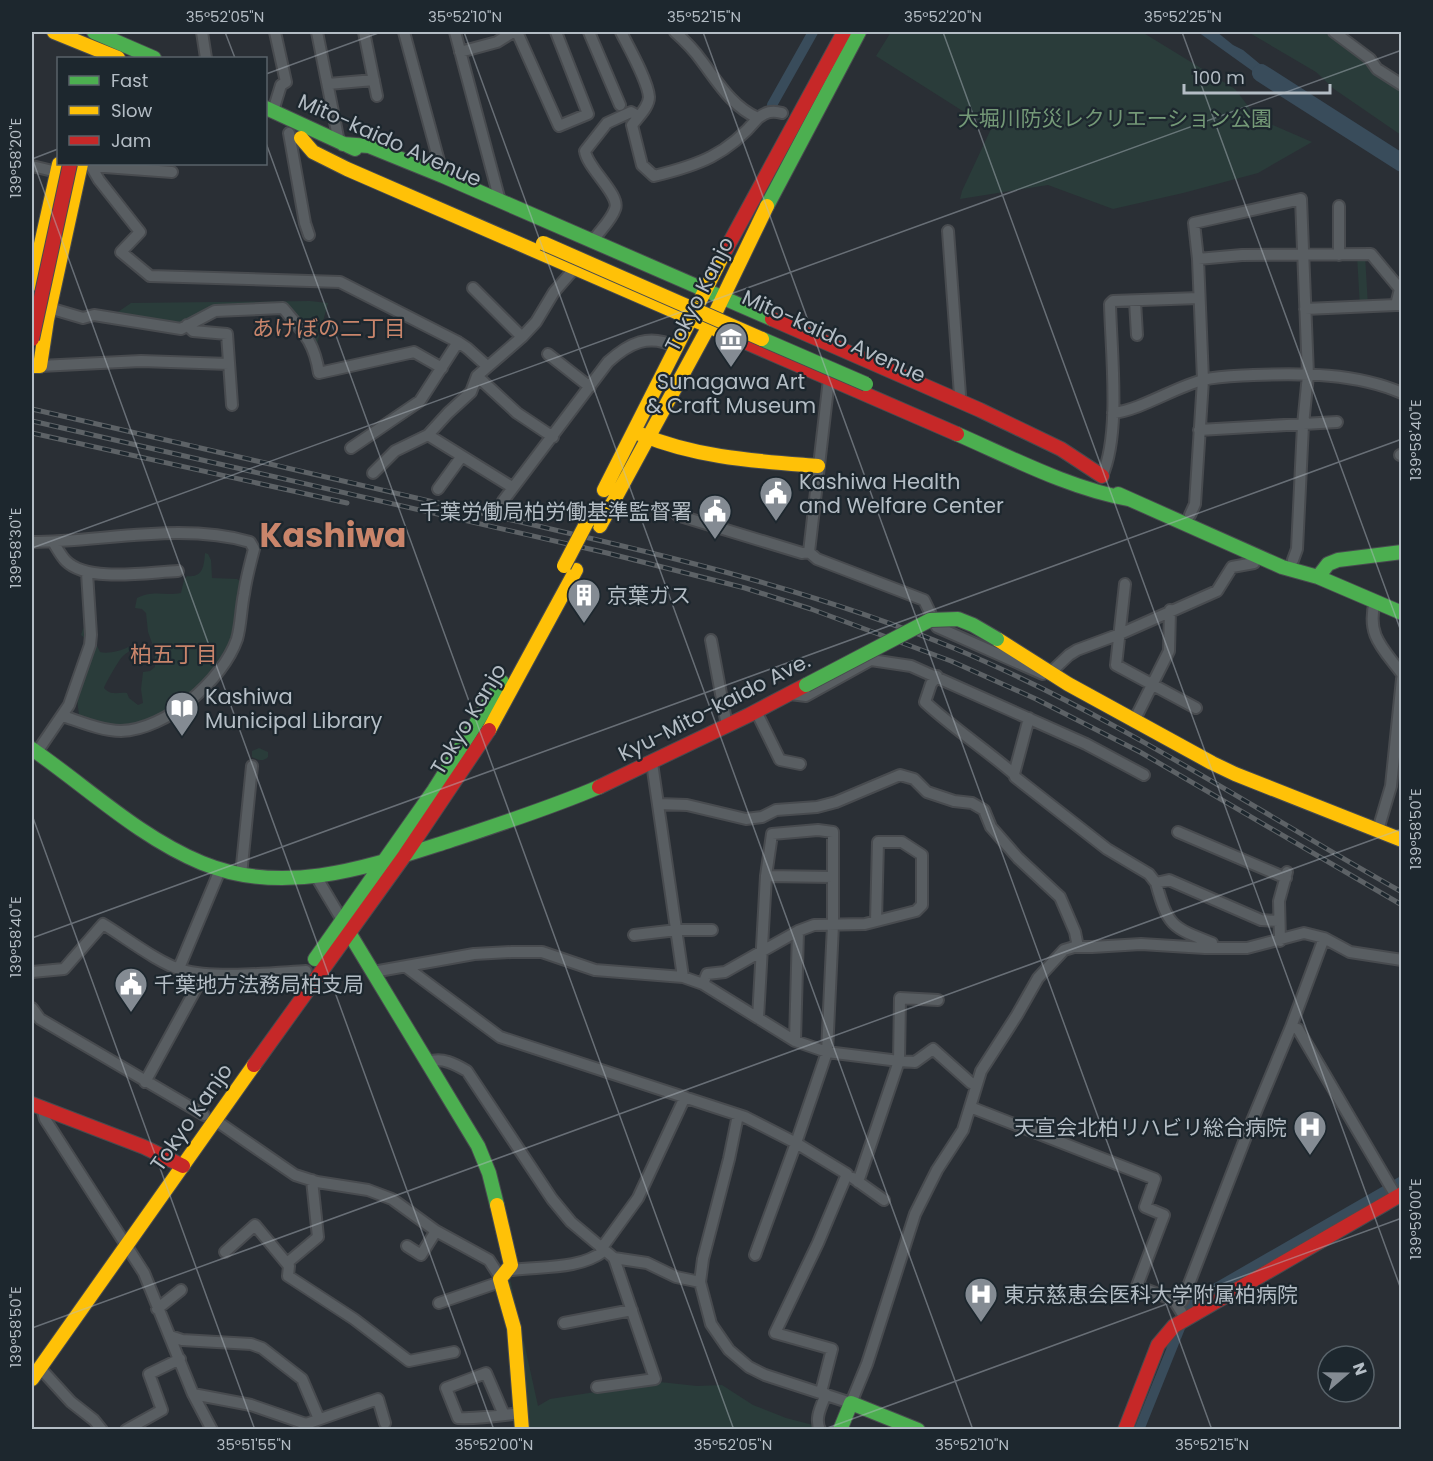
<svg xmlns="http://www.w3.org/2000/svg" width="1433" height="1461" viewBox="0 0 1433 1461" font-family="Poppins,'Noto Sans JP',sans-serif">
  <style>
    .green { fill: #2a3c3a }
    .water { fill: #394c5b }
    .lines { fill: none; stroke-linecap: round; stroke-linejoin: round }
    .canal { stroke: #394c5b; stroke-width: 10 }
    .river { stroke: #394c5b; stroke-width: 18 }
    .street-casing { stroke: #484b4f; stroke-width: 14 }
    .fast-casing { stroke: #484b4f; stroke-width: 16 }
    .slow-casing { stroke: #484b4f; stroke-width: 16 }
    .jam-casing { stroke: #484b4f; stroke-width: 16 }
    .street { stroke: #595e62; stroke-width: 10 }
    .fast { stroke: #4caf50; stroke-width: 14 }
    .slow { stroke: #ffc107; stroke-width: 14 }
    .jam { stroke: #c62828; stroke-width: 14 }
    .rail-casing { stroke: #5d6266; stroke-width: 5 }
    .rail { stroke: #1d272e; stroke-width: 3; stroke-dasharray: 9; stroke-linecap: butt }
    .fast-bridge-casing { stroke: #484b4f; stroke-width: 16; stroke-linecap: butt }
    .slow-bridge-casing { stroke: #484b4f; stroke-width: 16; stroke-linecap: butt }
    .jam-bridge-casing { stroke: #484b4f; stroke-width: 16; stroke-linecap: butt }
    .fast-bridge { stroke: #4caf50; stroke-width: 14 }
    .slow-bridge { stroke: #ffc107; stroke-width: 14 }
    .jam-bridge { stroke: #c62828; stroke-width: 14 }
    .ticks { fill: none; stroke: #b4bdc5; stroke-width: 1.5; stroke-opacity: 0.45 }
    .labels { text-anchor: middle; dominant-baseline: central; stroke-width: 4.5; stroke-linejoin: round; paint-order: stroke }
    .park-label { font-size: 21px; fill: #749977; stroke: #1d272e }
    .street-label { font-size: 21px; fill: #b4bdc5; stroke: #1d272e }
    .poi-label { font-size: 21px; fill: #b4bdc5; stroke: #1d272e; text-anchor: start }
    .neighbourhood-label { font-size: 22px; fill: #c9856b; stroke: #1d272e }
    .town-label { font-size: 33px; font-weight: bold; fill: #c9856b; stroke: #1d272e }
    .neatline { fill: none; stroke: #b4bdc5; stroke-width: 2 }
    .ticks-label { font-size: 15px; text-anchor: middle; fill: #b4bdc5 }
  </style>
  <rect width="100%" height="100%" fill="#2a2f35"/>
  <path class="green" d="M891 32H1142L1235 89 1257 118 1312 142 1258 173 1183 193 1113 209 1048 185 960 199 962 191 991 129 876 56Z
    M1248 32H1327L1401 89V135L1334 89 1316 72Z
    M1357 255H1365L1368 306 1360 308Z
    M310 301 328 303 317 344 310 332 287 305 282 303 210 307 180 323 115 314 131 303Z
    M205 553 208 554 211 560 212 578 237 579 243 583 237 627 226 661 197 689 167 711 133 724 121 726 80 718C73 693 82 663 86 639L81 635 83 629 87 625 100 652C107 654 121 651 128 647L131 649C129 652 126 653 123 656 120 658 105 684 104 688 111 696 117 692 127 693L129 698 138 705 143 703 141 689 143 672 150 671 155 667V651L148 632 146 613 142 609 135 608 137 598C153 590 163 596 181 593L184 580 187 576C203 578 204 566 205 553Z
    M259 748 268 752V757C263 762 258 760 252 757V751Z
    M509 1274 538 1406 550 1399 660 1382 697 1386 722 1385 753 1405 786 1418 813 1425 816 1429H527L505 1279Z"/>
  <path class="water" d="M1198 32H1217L1233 45 1243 50 1283 83 1279 90Z"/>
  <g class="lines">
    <path class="canal" d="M772 105 813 32
      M1139 1430 1190 1303 1402 1181"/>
    <path class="river" d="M1261 73 1402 163"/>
    <defs>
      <path id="street" d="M202 32 206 58
        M317 32 339 142
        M364 32 377 96
        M404 32 443 176
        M455 32 500 201
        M517 32 559 126 588 114 556 32
        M589 32 620 105
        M621 32C628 46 648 81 649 97 649 107 638 117 632 125L642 165 654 176C699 165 727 155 758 118
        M675 32C684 40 694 50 701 60 717 81 732 107 758 118 766 112 772 110 782 113
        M1334 32 1370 59 1377 69 1402 85
        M460 52 497 42 513 32
        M328 84 374 80
        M273 111 281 85 286 82 275 32
        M289 133 305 223 309 235
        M83 164 91 166 99 180 140 232 121 252 150 276 340 282 458 342 467 348 487 366
        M32 166 57 172
        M91 166 172 172
        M1339 206V255
        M948 231 960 395 958 400
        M593 241C599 231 611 221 615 209 621 195 587 168 585 151L607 123 631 112 638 116
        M1198 259 1242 255 1371 254 1400 289 1396 305H1402
        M473 288 522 337
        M1135 301 1137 335
        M49 308 83 318 94 315 181 329 215 311 283 308C303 332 314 341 319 373L414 352 442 368
        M1305 309 1396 305
        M187 325 193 331 227 334 232 405
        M548 354 590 387
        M40 366 141 361 229 364
        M477 376 517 413 553 437
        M829 379 809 552 817 559 924 600 937 627 1043 674
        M1113 413C1141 410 1175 387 1203 380 1219 376 1237 376 1253 375 1302 373 1356 373 1402 393
        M1199 430 1337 422
        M428 435 512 487
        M351 448 420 401 458 342
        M1400 455H1402
        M373 473 395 451 428 435 448 413 471 392 477 376 522 337 536 322 554 292 575 268
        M1102 476C1121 434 1111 351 1110 304L1113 301 1199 298
        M438 489 462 456
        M503 501 608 362C629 343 649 333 676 347
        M677 515 802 553 809 552
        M1190 515 1195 504 1203 380 1198 259 1194 223 1301 199 1308 375 1303 425 1297 549 1293 560
        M32 542C102 542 181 522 250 542L254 549C250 564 246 579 244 594 241 608 241 625 237 639 223 680 166 730 121 731 102 731 81 722 63 716
        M53 542C57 548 61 556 66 561 88 583 149 572 178 571
        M1125 584 1116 665 1196 708
        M1375 601C1366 636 1383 648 1402 674
        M711 640 727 726
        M1051 672 1069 655 1077 650 1120 634 1217 591 1232 567 1254 563 1257 556
        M937 676 931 684 925 702C953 728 985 749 1014 774
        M790 694 806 696 871 660 911 666 1086 744 1144 775
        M756 711 780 760 800 764
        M1029 718 1014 774 1015 777 1107 849 1149 874 1156 883 1169 880 1261 920 1278 921
        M1134 721 1169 651 1170 610
        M37 752 69 705 90 645 91 635 87 573
        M652 763 683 977
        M659 804 687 805 746 819 762 817 776 810 817 807 836 802 900 775 914 779 927 792 954 801 972 803 984 810 991 827 1018 858 1060 897 1075 932 1078 947
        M1378 830 1391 786 1402 679
        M1178 832 1286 878
        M241 875 252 766
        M766 876 833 877
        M317 878 342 920
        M1156 883C1168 926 1171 927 1212 943V948
        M634 935 677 930H712
        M1280 941 1279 901 1287 872
        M406 967 500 1037 745 1117 796 1143 755 1255
        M179 968 220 870
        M32 972 64 969 103 924C125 937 158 963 182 970 214 979 271 973 306 971
        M373 972 474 954 512 952H542L595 970 683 977 703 984 795 1041 827 1052 899 1061 900 998 938 1000
        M703 984 707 974 725 972 798 931 814 925 865 924 916 911 922 905V855L902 842H878L876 921
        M32 1008 40 1019 204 1115
        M758 1018 766 876 772 834 818 830 833 832V925L827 1052 796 1143 847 1174 818 1243 775 1333 832 1349 821 1392
        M1291 1027 1298 1029 1396 1196
        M795 1041 798 931
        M429 1062C442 1057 455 1064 467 1071L552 1199 571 1222 614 1258 647 1263 676 1277 700 1282
        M145 1082 204 974
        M42 1107 45 1119 144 1273 193 1394 212 1430
        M970 1107 1155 1179 1145 1207 1164 1215 1137 1286 1174 1300 1185 1318
        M738 1115 729 1159 703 1259 700 1282 711 1324 729 1350 749 1367 765 1375 851 1403 867 1364 915 1214 937 1170 963 1130 981 1071 1017 1015 1038 978 1064 950 1074 947H1092L1141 944 1205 948H1247L1304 933 1324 938 1350 952 1402 960
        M215 1120 295 1175 317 1182 368 1190 392 1199 436 1231 489 1260 500 1277
        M853 1178 884 1200
        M858 1182 899 1061 915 1062 933 1049 971 1083 976 1084
        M407 1246 421 1255 436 1231
        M601 1249 638 1198 685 1097
        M225 1252 255 1225 289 1266 288 1276 354 1319 409 1361 454 1352
        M287 1263 318 1237 312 1180
        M511 1265 512 1270C541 1266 579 1270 604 1251
        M439 1303 500 1282
        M1177 1305 1182 1302 1252 1121 1291 1027 1324 938
        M157 1309 181 1290
        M564 1323 632 1310
        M170 1336 182 1340 251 1344 262 1348 302 1379 319 1419
        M40 1368 71 1402 94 1420 102 1430
        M597 1387 655 1379 614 1258
        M193 1394 251 1405 306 1424 378 1399 385 1423
        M504 1415 486 1373 446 1388 458 1418C479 1419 499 1416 520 1413
        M126 1430 162 1410 149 1374 180 1359
        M820 1430C814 1418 822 1405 826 1394"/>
      <path id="fast" d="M94 32 154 58
        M266 108 355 149
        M343 144 369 146 443 176 772 319
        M767 206 859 32
        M957 434C1012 458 1071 489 1129 499
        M1118 494 1282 567 1318 577 1402 613
        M1318 577 1328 564 1338 560 1402 552
        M32 749C87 787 139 837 202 863 285 897 368 867 449 841 500 824 550 808 599 787
        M345 926 478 1146 489 1173 497 1205
        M315 959 434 790 502 682
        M840 1430 851 1403 918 1430"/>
      <path id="slow" d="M54 32 118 58
        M301 138 313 152 347 169 736 338
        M32 284 59 164
        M32 366H40L47 320 81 164
        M640 434C697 458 757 461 818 466
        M604 490 724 253
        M600 526 709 326 767 206
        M997 639 1068 684 1212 763 1235 774 1402 840
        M489 730 576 570
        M497 1205 511 1265 500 1279 514 1328 522 1430
        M32 1379 254 1065"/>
      <path id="jam" d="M724 253 844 32
        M772 319 980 410 1061 449 1102 476
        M736 338 957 434
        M599 787 749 715 806 685
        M254 1065 405 855 489 730
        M32 1104 144 1147 183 1166
        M1125 1430 1158 1345 1174 1326 1402 1194"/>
    </defs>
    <use href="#street" class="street-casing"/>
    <use href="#fast" class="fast-casing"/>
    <use href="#slow" class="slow-casing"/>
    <use href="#jam" class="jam-casing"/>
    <use href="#street" class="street"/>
    <use href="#fast" class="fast"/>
    <use href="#slow" class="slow"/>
    <use href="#jam" class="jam"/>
    <defs>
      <path id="rail" d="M32 409C184 444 337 479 490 515 648 551 806 587 956 649 1113 715 1254 809 1402 892
        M32 421 607 553 745 588 811 609 951 661 1036 699 1140 752 1402 905
        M32 433 347 503"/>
    </defs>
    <use href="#rail" class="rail-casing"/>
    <use href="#rail" class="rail"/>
    <defs>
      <path id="fast-bridge" d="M762 339 866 384
        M806 685 930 620 958 619 973 625 997 639"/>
      <path id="slow-bridge" d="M543 243 762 339
        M564 566 587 522"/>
      <path id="jam-bridge" d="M32 339 70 164"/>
    </defs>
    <use href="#fast-bridge" class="fast-bridge-casing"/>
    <use href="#slow-bridge" class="slow-bridge-casing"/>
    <use href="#jam-bridge" class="jam-bridge-casing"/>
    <use href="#fast-bridge" class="fast-bridge"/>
    <use href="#slow-bridge" class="slow-bridge"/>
    <use href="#jam-bridge" class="jam-bridge"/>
  </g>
  <path class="ticks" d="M225 32 235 58M464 32 973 1430M703 32 1212 1430M943 32 1402 1292M1182 32 1402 634M266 74 381 32M266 143 734 1430M32 158 494 1430M32 159 58 149M32 548 1402 50M32 815 255 1430M32 938 1402 439M32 1328 1402 829M822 1430 1402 1218"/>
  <defs>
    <symbol id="museum-pin" viewBox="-11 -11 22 30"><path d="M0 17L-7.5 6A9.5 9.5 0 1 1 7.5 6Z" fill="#848b93" stroke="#1d272e"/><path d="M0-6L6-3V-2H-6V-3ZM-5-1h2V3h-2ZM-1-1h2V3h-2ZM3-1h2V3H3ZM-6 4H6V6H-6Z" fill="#fff"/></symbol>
    <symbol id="civic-pin" viewBox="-11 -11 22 30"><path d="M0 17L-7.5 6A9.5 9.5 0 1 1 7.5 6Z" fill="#848b93" stroke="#1d272e"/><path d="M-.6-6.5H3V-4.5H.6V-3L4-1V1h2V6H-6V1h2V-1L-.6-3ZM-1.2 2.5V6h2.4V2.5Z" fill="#fff"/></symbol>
    <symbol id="building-pin" viewBox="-11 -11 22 30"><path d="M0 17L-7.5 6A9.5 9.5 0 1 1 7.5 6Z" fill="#848b93" stroke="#1d272e"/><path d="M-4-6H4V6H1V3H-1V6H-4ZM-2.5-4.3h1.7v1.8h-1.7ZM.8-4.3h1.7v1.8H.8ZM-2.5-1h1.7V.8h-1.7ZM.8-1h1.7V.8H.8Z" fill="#fff"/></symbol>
    <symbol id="library-pin" viewBox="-11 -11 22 30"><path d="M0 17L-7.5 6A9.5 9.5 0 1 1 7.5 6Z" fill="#848b93" stroke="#1d272e"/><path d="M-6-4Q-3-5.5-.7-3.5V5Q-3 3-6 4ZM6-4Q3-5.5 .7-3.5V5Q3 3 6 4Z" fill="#fff"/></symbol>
    <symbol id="hospital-pin" viewBox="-11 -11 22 30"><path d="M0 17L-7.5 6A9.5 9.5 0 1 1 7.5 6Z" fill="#848b93" stroke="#1d272e"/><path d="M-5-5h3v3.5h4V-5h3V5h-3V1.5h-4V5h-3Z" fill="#fff"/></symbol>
  </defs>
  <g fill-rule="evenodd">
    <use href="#museum-pin" x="712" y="320" width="38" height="52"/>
    <use href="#civic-pin" x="757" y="474" width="38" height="52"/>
    <use href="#civic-pin" x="696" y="492" width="38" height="52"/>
    <use href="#building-pin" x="565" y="576" width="38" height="52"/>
    <use href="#library-pin" x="163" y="689" width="38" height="52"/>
    <use href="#civic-pin" x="112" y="965" width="38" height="52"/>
    <use href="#hospital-pin" x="1291" y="1108" width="38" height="52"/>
    <use href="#hospital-pin" x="962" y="1275" width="38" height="52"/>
  </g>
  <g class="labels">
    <g class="park-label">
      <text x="1115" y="118">大堀川防災レクリエーション公園</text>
    </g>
    <g class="street-label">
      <text transform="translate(390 140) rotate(24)">Mito-kaido Avenue</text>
      <text transform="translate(699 294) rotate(-63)">Tokyo Kanjo</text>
      <text transform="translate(834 336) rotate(24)">Mito-kaido Avenue</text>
      <text transform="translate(714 707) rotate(-27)">Kyu-Mito-kaido Ave.</text>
      <text transform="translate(468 719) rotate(-59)">Tokyo Kanjo</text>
      <text transform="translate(191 1117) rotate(-55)">Tokyo Kanjo</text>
    </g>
    <g class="poi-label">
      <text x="731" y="381" text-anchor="middle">Sunagawa Art<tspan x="731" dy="24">&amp; Craft Museum</tspan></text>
      <text x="799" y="481">Kashiwa Health<tspan x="799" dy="24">and Welfare Center</tspan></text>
      <text x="692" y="511" text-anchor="end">千葉労働局柏労働基準監督署</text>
      <text x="607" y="595">京葉ガス</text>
      <text x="205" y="696">Kashiwa<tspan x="205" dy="24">Municipal Library</tspan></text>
      <text x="154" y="984">千葉地方法務局柏支局</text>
      <text x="1287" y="1127" text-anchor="end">天宣会北柏リハビリ総合病院</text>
      <text x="1004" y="1294">東京慈恵会医科大学附属柏病院</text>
    </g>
    <g class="neighbourhood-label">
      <text x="329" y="328">あけぼの二丁目</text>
      <text x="174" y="654">柏五丁目</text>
    </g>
    <g class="town-label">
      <text x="333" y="535">Kashiwa</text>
    </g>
  </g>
  <rect width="1433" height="1461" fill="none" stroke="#1d272e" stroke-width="66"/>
  <rect x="57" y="57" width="210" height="108" fill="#1d272e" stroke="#59636a" stroke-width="1.5"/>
  <rect x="69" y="76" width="30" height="9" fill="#4caf50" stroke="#59636a" stroke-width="1.5"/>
  <text x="111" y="87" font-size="18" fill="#b4bdc5">Fast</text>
  <rect x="69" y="106" width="30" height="9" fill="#ffc107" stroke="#59636a" stroke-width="1.5"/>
  <text x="111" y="117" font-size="18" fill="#b4bdc5">Slow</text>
  <rect x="69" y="136" width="30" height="9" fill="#c62828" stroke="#59636a" stroke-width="1.5"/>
  <text x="111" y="147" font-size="18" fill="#b4bdc5">Jam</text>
  <g transform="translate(1346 1374) rotate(70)"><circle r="28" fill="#1d272e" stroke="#59636a" stroke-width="1.5"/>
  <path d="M0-4.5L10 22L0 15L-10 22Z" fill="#848b93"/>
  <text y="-9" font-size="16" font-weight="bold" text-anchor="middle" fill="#b4bdc5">N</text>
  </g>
  <path d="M1184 84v9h146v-9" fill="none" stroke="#b4bdc5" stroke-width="3"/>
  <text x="1193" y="84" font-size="18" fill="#b4bdc5" stroke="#1d272e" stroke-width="4.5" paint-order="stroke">100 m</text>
  <rect x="33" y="33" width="1367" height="1395" class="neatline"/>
  <g class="ticks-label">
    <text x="225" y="22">35°52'05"N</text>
    <text x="465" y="22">35°52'10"N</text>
    <text x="704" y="22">35°52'15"N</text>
    <text x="943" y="22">35°52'20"N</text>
    <text x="1183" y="22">35°52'25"N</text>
    <text transform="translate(16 158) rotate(-90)" y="5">139°58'20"E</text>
    <text transform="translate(1416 440) rotate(-90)" y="5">139°58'40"E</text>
    <text transform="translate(16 548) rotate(-90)" y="5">139°58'30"E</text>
    <text transform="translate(1416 829) rotate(-90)" y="5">139°58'50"E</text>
    <text transform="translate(16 937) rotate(-90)" y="5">139°58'40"E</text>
    <text transform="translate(1416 1219) rotate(-90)" y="5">139°59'00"E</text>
    <text transform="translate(16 1327) rotate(-90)" y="5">139°58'50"E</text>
    <text x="254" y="1450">35°51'55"N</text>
    <text x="494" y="1450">35°52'00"N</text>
    <text x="733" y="1450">35°52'05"N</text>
    <text x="972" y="1450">35°52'10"N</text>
    <text x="1212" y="1450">35°52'15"N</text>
  </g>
</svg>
